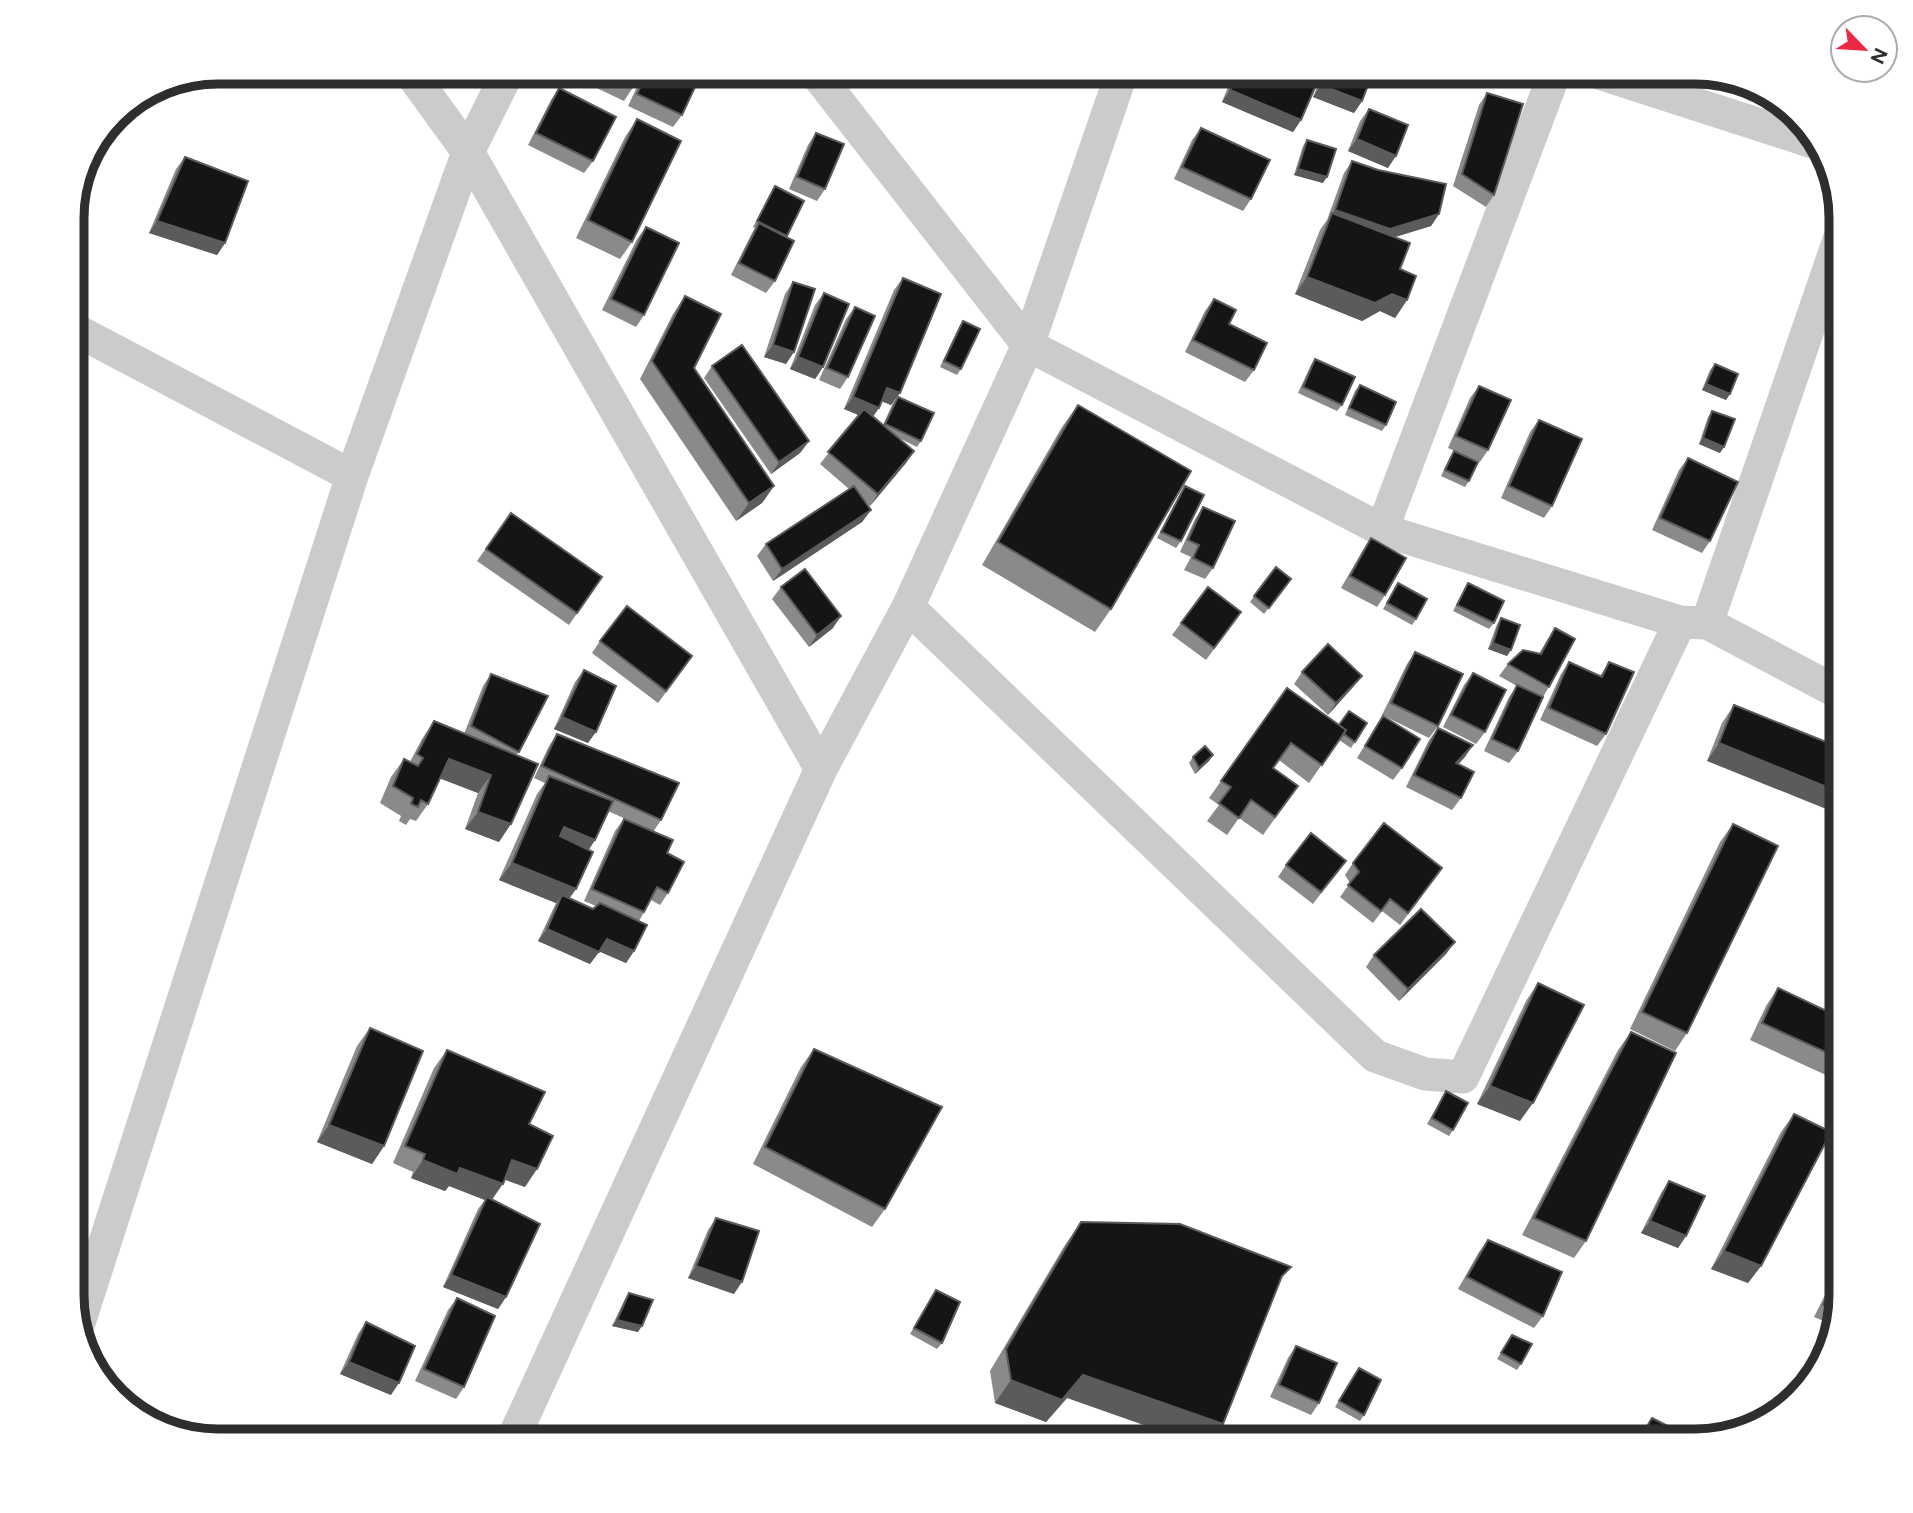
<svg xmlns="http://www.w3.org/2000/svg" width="1913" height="1513" viewBox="0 0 1913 1513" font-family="Figtree,sans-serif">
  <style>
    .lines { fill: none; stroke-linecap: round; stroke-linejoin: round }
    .street { stroke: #cbcbcb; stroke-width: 33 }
    .wall { fill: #8a8a8a; fill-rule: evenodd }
    .shaded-wall { fill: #5b5b5b }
    .building { fill: #151515; stroke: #5b5b5b; stroke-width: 2 }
    .rim { fill: none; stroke: #2e2e2e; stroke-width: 9 }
  </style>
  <rect width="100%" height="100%" fill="#fff"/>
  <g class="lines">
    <path class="street" d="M410 72 468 152 821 769
      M815 72 1028 345 1382 530 1680 622 1707 623 1841 694
      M1596 72 1819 144
      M72 328 352 476
      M1382 530 1555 72
      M908 607 1375 1056 1425 1074 1463 1077 1680 622
      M1707 623 1841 234
      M78 1326 352 476 468 152 508 72
      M512 1441 821 769 908 607 1028 345 1122 72"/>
  </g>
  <path class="wall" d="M563 72H642L636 83 624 101Z
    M644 72H702L682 115 673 127 628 106Z
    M1234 72H1285L1301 120 1293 132 1222 102Z
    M1323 72H1416L1406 88 1372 76 1362 101 1354 113 1313 97Z
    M559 88 593 161 584 173 528 145 551 100Z
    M1487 93 1494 195 1486 207 1453 186 1479 105Z
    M1369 109 1388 168 1348 151 1360 121Z
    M637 119 632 242 620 259 576 238 625 137Z
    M1201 128 1251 199 1243 211 1174 179 1192 140Z
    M816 133 825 189 817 201 789 189 808 145Z
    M1307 140 1323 183 1294 175 1303 146Z
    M185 157 225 243 217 255 149 233 176 169Z
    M1352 161 1439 214 1431 226 1395 237 1400 269 1407 300 1395 318 1380 311 1362 321 1295 294 1320 230 1327 220 1344 173Z
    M775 186 804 201 786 237 775 281 766 293 731 275 751 235 755 228 753 227Z
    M646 227 644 315 636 327 602 310 637 239Z
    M903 278 900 393 891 405 882 401 879 408 873 417 883 425 893 403 898 397 921 441 917 447 899 438 914 451 906 463 870 506 865 501 871 510 862 522 773 581 757 556 766 544 849 489 820 464 859 415 844 409 894 290Z
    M793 282 786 364 764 357 785 294Z
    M824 293 823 367 815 379 790 369 815 305Z
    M685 296 694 368 774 486 762 503 736 521 640 379 673 314Z
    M1214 299 1229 324 1254 370 1245 382 1185 352 1205 311Z
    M855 307 848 377 840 389 819 380 846 319Z
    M963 321 961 369 957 375 940 367 959 327Z
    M1315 359 1342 405 1337 411 1298 393 1311 365Z
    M1715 364 1730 394 1726 400 1702 390 1710 370Z
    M712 366 809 441 800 453 771 474 704 378Z
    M1360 385 1386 425 1382 431 1345 415 1355 391Z
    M1479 386 1488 450 1480 462 1448 448 1470 398Z
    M1078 405 1111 609 1095 632 982 565 1062 427Z
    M1712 411 1720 453 1699 444 1708 417Z
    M1539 420 1552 506 1544 518 1501 498 1530 432Z
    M1454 451 1469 481 1465 487 1441 476 1450 457Z
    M1688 458 1710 541 1702 553 1652 530 1679 470Z
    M1185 486 1181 541 1176 548 1157 538 1181 492Z
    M1203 507 1213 568 1205 579 1184 570 1191 557 1180 552 1195 519Z
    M511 513 602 577 569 625 477 561Z
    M1371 538 1385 595 1377 607 1341 588 1363 550Z
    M1276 567 1291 579 1264 614 1250 602Z
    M1398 583 1416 619 1412 625 1383 609Z
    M1468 583 1494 623 1489 629 1453 611Z
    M781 587 833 628 809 647 772 599Z
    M1241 612 1206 660 1172 635 1181 623Z
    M1501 618 1507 656 1488 649 1497 624Z
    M1555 628 1549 687 1543 697 1518 751 1509 763 1484 751 1509 697 1517 686 1499 676 1508 664 1539 654 1547 640Z
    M600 641 684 668 658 703 592 653Z
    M1415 652 1438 726 1429 738 1382 715 1407 664Z
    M1569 662 1600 676 1609 662 1606 734 1597 746 1540 720 1561 674Z
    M584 670 588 743 554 729 575 682Z
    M1302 672 1353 687 1328 715 1294 684Z
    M1473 673 1485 732 1476 744 1443 727 1464 685Z
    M491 674 519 752 516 755 499 842 465 829 478 793 440 778 428 804 416 821 410 819 406 825 399 821 401 816 380 803 391 777 404 759 410 762 422 739 434 721 464 734 483 686Z
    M1287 688 1339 725 1367 723 1351 748 1339 740 1309 783 1279 760 1273 768 1298 786 1263 835 1239 818 1227 835 1207 821 1219 805 1209 798Z
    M1734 705 1841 748 1707 761 1722 723Z
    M1383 716 1402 768 1393 780 1357 758Z
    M1438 728 1465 757 1458 764 1461 798 1452 810 1406 787 1429 740Z
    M557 734 661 820 653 832 667 853 668 893 660 905 651 900 639 921 634 951 626 963 599 951 590 964 538 941 556 903 499 880 537 794 545 783 534 778 549 746ZM608 811 628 820 624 819 615 831 584 901 596 906 593 909 569 898 576 889 589 850 595 840Z
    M1213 755 1209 761 1195 774 1189 763 1193 757Z
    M1733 824 1687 1033 1675 1051 1630 1029 1720 842Z
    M1353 863 1442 868 1400 925 1382 911 1373 923 1340 897 1350 883 1345 875Z
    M1286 865 1337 872 1313 904 1278 877Z
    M1455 942 1446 954 1399 1001 1366 967 1374 955Z
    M1538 983 1520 1121 1477 1104 1526 1001Z
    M1778 988 1841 1018V1082L1750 1040 1766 1006Z
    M1841 997V1006L1838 1005Z
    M370 1028 384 1146 372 1164 317 1142 357 1046Z
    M1631 1032 1586 1241 1574 1258 1522 1235 1618 1050Z
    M814 1049 885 1209 872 1227 753 1164 801 1067Z
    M447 1050 529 1124 525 1187 505 1179 492 1200 506 1297 498 1309 443 1287 478 1209 485 1200 449 1186 445 1191 411 1178 413 1172 393 1163 434 1068Z
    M1446 1091 1453 1130 1449 1136 1427 1124Z
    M1794 1114 1761 1266 1748 1283 1711 1269 1781 1132Z
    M1669 1181 1686 1236 1678 1248 1641 1233 1661 1193Z
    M716 1218 734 1294 688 1278 708 1230Z
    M1081 1222 1067 1398 1046 1422 995 1403 990 1371 1065 1245Z
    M1488 1240 1543 1316 1534 1328 1458 1289 1479 1252Z
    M1841 1263V1295L1835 1326 1814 1317Z
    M936 1290 942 1343 937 1349 910 1334Z
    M629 1293 638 1332 612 1326 625 1299Z
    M457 1298 464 1387 456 1399 415 1381 448 1310Z
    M366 1322 391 1395 340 1374 358 1334Z
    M1512 1335 1521 1364 1517 1370 1497 1359Z
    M1296 1346 1319 1403 1311 1415 1270 1397 1288 1358Z
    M1359 1368 1364 1415 1360 1421 1335 1407Z"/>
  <path class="shaded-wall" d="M1368 72H1402L1414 76 1406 88 1366 74Z
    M1321 85 1362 101 1354 113 1313 97Z
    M1230 90 1301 120 1293 132 1222 102Z
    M1357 139 1396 156 1388 168 1348 151Z
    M1298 169 1327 177 1323 183 1294 175Z
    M1335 210 1439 214 1431 226 1382 241 1331 215Z
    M157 221 225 243 217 255 149 233Z
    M1307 277 1392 294 1407 300 1395 318 1380 311 1362 321 1295 294Z
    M773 345 794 352 786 364 764 357Z
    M798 357 823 367 815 379 790 369Z
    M1706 384 1730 394 1726 400 1702 390Z
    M887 388 900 393 891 405 878 400Z
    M853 397 879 408 870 420 844 409Z
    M1703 438 1724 447 1720 453 1699 444Z
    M809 441 800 453 771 474 779 462Z
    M914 451 906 463 870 506 878 494Z
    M774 486 762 503 736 521 749 503Z
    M871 510 862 522 773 581 782 569Z
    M841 616 833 628 809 647 817 635Z
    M1493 643 1511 650 1507 656 1488 649Z
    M1362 676 1353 687 1328 715 1336 703Z
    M562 717 596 732 588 743 554 729Z
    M1719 743 1841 793V815L1707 761Z
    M1473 745 1465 757 1448 775 1456 763Z
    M1213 755 1209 761 1195 774 1199 768Z
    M449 759 491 775 478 793 436 777Z
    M478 812 511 824 499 842 465 829Z
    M564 827 595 840 583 857 552 845Z
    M512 863 576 889 564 906 562 895 556 903 499 880Z
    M547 929 599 952 590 964 538 941Z
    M607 939 634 951 626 963 598 951Z
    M1455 942 1446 954 1399 1001 1408 989Z
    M1490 1086 1533 1103 1520 1121 1477 1104Z
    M329 1125 384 1146 372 1164 317 1142Z
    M423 1160 460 1168 503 1184 490 1202 487 1197 485 1200 449 1186 445 1191 411 1178Z
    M512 1160 537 1169 525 1187 500 1178Z
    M1650 1221 1686 1236 1678 1248 1641 1233Z
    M1724 1251 1761 1266 1748 1283 1711 1269Z
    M696 1266 742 1282 734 1294 688 1278Z
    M451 1275 506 1297 498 1309 443 1287Z
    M617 1320 642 1326 638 1332 612 1326Z
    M349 1362 399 1383 391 1395 340 1374Z
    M1083 1375 1223 1424 1211 1441H1189L1067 1398 1046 1422 995 1403 1011 1380Z"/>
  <path class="building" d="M612 72H642L636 83Z
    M647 72H702L682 115 637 94Z
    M1238 72H1285L1316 85 1301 120 1230 90Z
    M1326 72H1373L1362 101 1321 85Z
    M1402 72H1416L1414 76Z
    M559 88 616 117 593 161 536 133Z
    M1487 93 1523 104 1494 195 1462 174Z
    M1369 109 1408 125 1396 156 1357 139Z
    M637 119 681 141 632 242 588 220Z
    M1201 128 1270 160 1251 199 1182 167Z
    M816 133 844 144 825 189 797 177Z
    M1307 140 1336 149 1327 177 1298 169Z
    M185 157 248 181 225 243 157 221Z
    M1352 161 1378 170 1446 184 1439 214 1390 229 1335 210Z
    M775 186 804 201 787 236 757 221Z
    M1332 213 1410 243 1400 269 1416 276 1407 300 1392 294 1375 303 1307 277Z
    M759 223 794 241 775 281 739 263Z
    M646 227 679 243 644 315 611 299Z
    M903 278 941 294 900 393 887 388 879 408 853 397Z
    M793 282 815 289 794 352 773 345Z
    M824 293 849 304 823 367 798 357Z
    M685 296 721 314 694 368 774 486 749 503 652 361Z
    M1214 299 1236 310 1229 324 1267 343 1254 370 1193 340Z
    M855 307 875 316 848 377 827 368Z
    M963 321 980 329 961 369 944 361Z
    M742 345 809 441 779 462 712 366Z
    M1315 359 1355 377 1342 405 1303 387Z
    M1715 364 1738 374 1730 394 1706 384Z
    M1360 385 1396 402 1386 425 1349 408Z
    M1479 386 1511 400 1488 450 1456 436Z
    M898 397 934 413 921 441 885 424Z
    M1078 405 1191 471 1111 609 998 542Z
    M864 409 914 451 878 494 828 452Z
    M1712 411 1735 419 1724 447 1703 438Z
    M1539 420 1582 439 1552 506 1509 486Z
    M1454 451 1478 462 1469 481 1445 470Z
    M1688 458 1738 482 1710 541 1660 518Z
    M854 486 871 510 782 569 766 544Z
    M1185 486 1204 495 1181 541 1161 532Z
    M1203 507 1235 521 1213 568 1193 558 1199 545 1188 540Z
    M511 513 602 577 577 613 486 549Z
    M1371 538 1406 558 1385 595 1350 576Z
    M1276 567 1291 579 1269 608 1254 596Z
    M805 569 841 616 817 635 781 587Z
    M1398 583 1427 599 1416 619 1387 603Z
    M1468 583 1504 601 1494 623 1457 605Z
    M1208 587 1241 612 1214 648 1181 623Z
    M627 606 692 656 666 691 600 641Z
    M1501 618 1520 625 1511 650 1493 643Z
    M1555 628 1575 639 1549 687 1508 664 1523 650 1541 654Z
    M1328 644 1362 676 1336 703 1302 672Z
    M1415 652 1463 674 1438 726 1391 703Z
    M1569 662 1602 677 1609 662 1634 672 1606 734 1549 708Z
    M584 670 616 686 596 732 562 717Z
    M1473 673 1506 690 1485 732 1451 715Z
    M491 674 548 696 519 752 471 726Z
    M1517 685 1543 697 1518 751 1492 739Z
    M1287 688 1346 730 1322 765 1291 743 1273 768 1298 786 1275 817 1251 800 1239 818 1219 803 1231 787 1221 781Z
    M1734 705 1841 748V793L1719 743Z
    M1349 711 1367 723 1355 742 1344 734 1346 730 1339 725Z
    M1383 716 1420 739 1402 768 1365 746Z
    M434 721 538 764 511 824 478 812 491 775 449 759 428 804 421 800 418 807 411 804 413 798 393 786 404 759 418 766 423 758 417 754Z
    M1438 728 1473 745 1456 763 1474 772 1461 798 1414 775Z
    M557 734 679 783 661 820 542 766Z
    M1205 746 1213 755 1199 768 1193 757Z
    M549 776 613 801 595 840 564 827 560 836 593 852 576 889 512 863Z
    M624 819 673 840 667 853 684 862 668 893 657 887 644 912 592 889Z
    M1384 823 1442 868 1408 913 1390 899 1381 911 1348 885 1359 872 1353 863Z
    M1733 824 1778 846 1687 1033 1642 1012Z
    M1311 833 1346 861 1321 892 1286 865Z
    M562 895 593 909 600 903 647 925 634 951 607 939 599 952 547 929Z
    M1421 909 1455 942 1408 989 1374 955Z
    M1538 983 1584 1005 1533 1103 1490 1086Z
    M1778 988 1841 1018V1059L1762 1023Z
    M370 1028 423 1051 384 1146 329 1125Z
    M1631 1032 1676 1053 1586 1241 1534 1218Z
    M814 1049 942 1107 885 1209 765 1147Z
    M447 1050 545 1092 529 1124 553 1136 537 1169 512 1160 503 1184 460 1168 457 1174 423 1160 425 1154 405 1146Z
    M1446 1091 1468 1103 1453 1130 1432 1118Z
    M1794 1114 1831 1132 1761 1266 1724 1251Z
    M1669 1181 1705 1196 1686 1236 1650 1221Z
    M487 1197 540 1224 506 1297 451 1275Z
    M716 1218 759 1231 742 1282 696 1266Z
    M1081 1222 1180 1224 1291 1267 1282 1276 1223 1424 1083 1375 1062 1400 1011 1380 1006 1349Z
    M1488 1240 1562 1272 1543 1316 1467 1277Z
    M1841 1268V1295L1838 1311 1823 1305Z
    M936 1290 960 1302 942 1343 914 1328Z
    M629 1293 653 1300 642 1326 617 1320Z
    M457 1298 495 1316 464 1387 424 1369Z
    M366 1322 415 1346 399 1383 349 1362Z
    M1512 1335 1532 1344 1521 1364 1501 1353Z
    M1296 1346 1337 1363 1319 1403 1279 1385Z
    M1359 1368 1381 1380 1364 1415 1339 1401Z
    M1652 1418 1697 1441H1638Z"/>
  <path d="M0 0H1913V1513H0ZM218 84H1695A134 134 0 0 1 1829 218V1295A134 134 0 0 1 1695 1429H218A134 134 0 0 1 84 1295V218A134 134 0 0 1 218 84Z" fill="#fff" fill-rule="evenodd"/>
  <path class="rim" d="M218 84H1695A134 134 0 0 1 1829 218V1295A134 134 0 0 1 1695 1429H218A134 134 0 0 1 84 1295V218A134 134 0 0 1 218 84Z"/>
  <g transform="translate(1864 49) rotate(115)"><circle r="33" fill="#ffffff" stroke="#ababab" stroke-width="2"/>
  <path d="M0-5L12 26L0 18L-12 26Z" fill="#ea2a43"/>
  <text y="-10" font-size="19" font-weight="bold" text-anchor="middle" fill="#2e2e2e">N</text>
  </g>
</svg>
